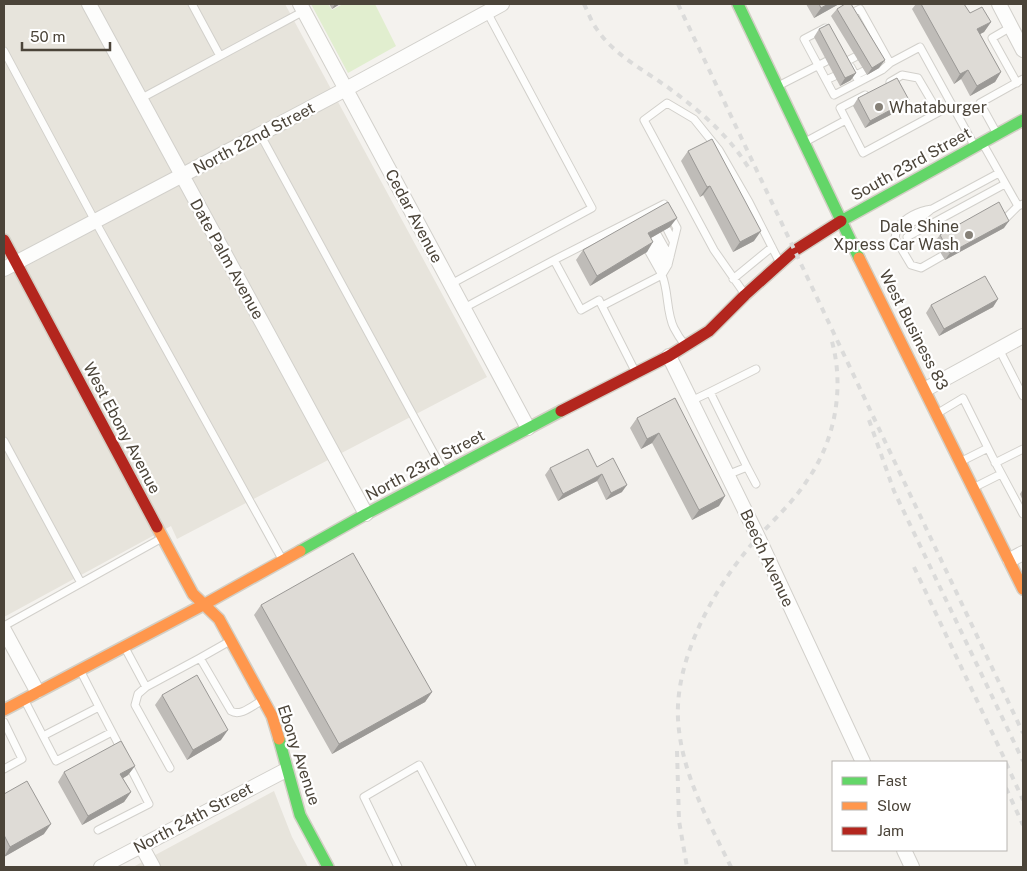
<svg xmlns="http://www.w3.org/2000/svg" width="1027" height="871" viewBox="0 0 1027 871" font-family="'Public Sans',sans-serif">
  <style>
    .residential { fill: #e7e4dc }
    .green { fill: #e1eecf }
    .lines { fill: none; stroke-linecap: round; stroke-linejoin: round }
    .lane-casing { stroke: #d2d0cb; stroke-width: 9 }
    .street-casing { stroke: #d2d0cb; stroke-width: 16 }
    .fast-casing { stroke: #d3cfc5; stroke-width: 14 }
    .slow-casing { stroke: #d3cfc5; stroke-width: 14 }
    .jam-casing { stroke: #d3cfc5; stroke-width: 14 }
    .lane { stroke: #fdfdfc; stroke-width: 7 }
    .street { stroke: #fdfdfc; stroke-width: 14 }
    .fast { stroke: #63d668; stroke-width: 11 }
    .slow { stroke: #ff974d; stroke-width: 11 }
    .jam { stroke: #b3261e; stroke-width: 11 }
    .rail { stroke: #dbdbda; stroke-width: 4; stroke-dasharray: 6 6; stroke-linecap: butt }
    .wall { fill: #bfbcb8 }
    .shaded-wall { fill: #9b9996 }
    .building { fill: #dedbd6; stroke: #9b9996 }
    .poi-dot { fill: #868178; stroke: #fff; stroke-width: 2 }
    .labels { text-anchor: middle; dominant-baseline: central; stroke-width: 4.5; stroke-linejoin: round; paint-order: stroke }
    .poi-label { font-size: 16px; fill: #4b4439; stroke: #fff; text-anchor: start }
    .street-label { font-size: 16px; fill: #4b4439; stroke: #fff }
  </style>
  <rect width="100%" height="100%" fill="#f4f2ee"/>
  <path class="residential" d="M4 4H285L487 377 177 539 171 526 4 617Z
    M274 791 292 837 308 867H133Z"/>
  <path class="green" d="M311 4H328L332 10 343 4H375L396 46 348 73Z"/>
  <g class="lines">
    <defs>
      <path id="lane" d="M192 4 220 56
        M848 15 860 9 890 63
        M1011 27 992 38 1017 83
        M825 28 804 39 834 95 882 70 890 63 920 47 952 105
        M4 51 95 221 282 559
        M847 61 855 57
        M851 67 859 82
        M856 75 864 71
        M826 80 835 76
        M890 82 902 75 918 78 938 112
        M780 85 827 61
        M865 95 840 108 863 153 952 105 974 145
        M140 99 304 11
        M996 132 980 103 1023 79
        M260 134 444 472
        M805 142 846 120
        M983 144 1018 206 1023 204
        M1002 222 1018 206
        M897 228C906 217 918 211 932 209
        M667 229 673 241
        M657 234 670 257
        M653 237 668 265
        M907 237 1005 184
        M648 239 662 266
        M942 256 921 268 911 265 895 238 897 228C911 225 922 218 932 209L999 173
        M554 260 581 310 599 300 635 371
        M733 279 772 247
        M451 284 592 208 487 12
        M744 293 714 250 644 120 667 103 694 119 719 150 749 202 780 263
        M602 306 662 275 644 243
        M464 308 554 260 664 204 677 228 668 265 662 275C669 292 666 312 674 328 677 334 681 340 685 345
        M999 349 1023 396
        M710 392 756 369
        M691 401 710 392 747 467
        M938 413 963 398 993 458 1023 514
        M4 441 81 583
        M962 461 988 448
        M995 463 1023 449
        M727 475 747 467 756 484
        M975 487 1001 474
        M4 626 162 538
        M230 641 200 658 231 711C241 717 253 705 263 700
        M124 646 146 687 200 658
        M146 687 138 694 135 705 170 768
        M25 701 43 736 99 707 80 670
        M99 707 122 751
        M4 722 22 759 4 769
        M43 736 56 761 112 732
        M98 830 149 804 128 763
        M398 867 364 797 419 765 472 867"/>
      <path id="street" d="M89 4 366 514
        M300 4 528 428
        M999 4 1023 50
        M4 269 346 89 502 4
        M669 356 758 537 863 762
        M926 389 1023 336
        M1010 560 1023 553
        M4 630 37 691
        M141 845 153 867
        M904 850 912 867
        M101 867 286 770"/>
      <path id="fast" d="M738 4 859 258
        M841 221 1023 120
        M300 551 366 514 561 411
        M279 739 300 815 328 867"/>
      <path id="slow" d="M859 258 1023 589
        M157 527 193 594 219 619 272 716 279 739
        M4 710 205 604 300 551"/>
      <path id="jam" d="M4 240 157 527
        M561 411 669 356 709 331 745 295 794 251 841 221"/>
    </defs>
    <use href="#lane" class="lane-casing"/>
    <use href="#street" class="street-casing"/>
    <use href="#fast" class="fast-casing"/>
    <use href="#slow" class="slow-casing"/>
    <use href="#jam" class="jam-casing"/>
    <use href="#lane" class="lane"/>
    <use href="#street" class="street"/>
    <use href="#fast" class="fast"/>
    <use href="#slow" class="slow"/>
    <use href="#jam" class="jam"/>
    <path class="rail" d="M584 4C588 12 591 21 596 28 613 54 642 69 666 86 699 110 729 135 750 170
      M678 4 1023 733
      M869 420 894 491 1023 761
      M914 567 1006 762
      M677 751 679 821 687 867
      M1006 763 1023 800
      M1006 788 1023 825
      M731 867C708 820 681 773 678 719 675 661 711 594 747 550 766 526 791 506 808 479 836 439 845 385 831 338"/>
  </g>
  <path class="wall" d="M329 4H340L332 9Z
    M806 4H839L814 18Z
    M916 4H964L970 13 991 22 984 32 980 34 1001 72 995 82 970 96 961 79 954 84 912 9Z
    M837 9 879 68 867 75 831 16Z
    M819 29 851 80 840 86 814 37Z
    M858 98 909 100 904 108 865 128 853 106Z
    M688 151 754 241 733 252 703 195 700 197 681 161Z
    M670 227 651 238 647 252 590 286 576 260 583 250Z
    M1004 228 945 260 934 242 940 235Z
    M998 299 993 307 939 336 926 313 931 305Z
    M675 398 719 506 692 520 652 443 641 449 630 428 637 418Z
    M597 467 622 492 606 500 597 481 558 501 545 475 550 468Z
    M1023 489V501L1020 494Z
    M261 605 432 692 425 702 332 754 254 615Z
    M162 695 221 740 187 760 155 705Z
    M135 766 128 775 123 778 131 792 124 802 82 825 58 782 64 772Z
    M4 794 44 834 4 857Z"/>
  <path class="shaded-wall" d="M335 4H340L332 9Z
    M828 4H839L814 18 821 8Z
    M991 22 984 32 971 39 977 29Z
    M885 60 879 68 867 75 872 68Z
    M968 70 961 79 954 84 960 74Z
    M1001 72 995 82 970 96 977 86Z
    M856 73 851 80 840 86 845 78Z
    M909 100 904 108 865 128 870 121Z
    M710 186 703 195 700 197 707 187Z
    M677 218 670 227 642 243 648 233Z
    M1009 221 1004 228 945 260 950 253Z
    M761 231 754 241 733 252 740 242Z
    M653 242 647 252 590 286 597 276Z
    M998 299 993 307 939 336 944 329Z
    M659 433 652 443 641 449 647 439Z
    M602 474 597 481 558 501 563 494Z
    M627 485 622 492 606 500 611 493Z
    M725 496 719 506 692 520 699 510Z
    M432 692 425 702 332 754 339 744Z
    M228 730 221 740 187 760 193 750Z
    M135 766 128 775 114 784 120 774Z
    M131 792 124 802 82 825 88 816Z
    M51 824 44 834 4 857 10 847Z"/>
  <path class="building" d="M819 4H828L821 8Z
    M845 4H851L885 60 872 68 837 9Z
    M921 4H964L970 13 982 7 991 22 977 29 1001 72 977 86 968 70 960 74Z
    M829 24 856 73 845 78 819 29Z
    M897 78 909 100 870 121 858 98Z
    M712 139 761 231 740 242 710 186 707 187 688 151Z
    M668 202 677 218 648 233 653 242 597 276 583 250Z
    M999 202 1009 221 950 253 940 235Z
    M985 276 998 299 944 329 931 305Z
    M675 398 725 496 699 510 659 433 647 439 637 418Z
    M588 449 597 467 613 458 627 485 611 493 602 474 563 494 550 468Z
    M353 553 432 692 339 744 261 605Z
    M197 675 228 730 193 750 162 695Z
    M121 741 135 766 120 774 131 792 88 816 64 772Z
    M27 781 51 824 10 847 4 835V794Z"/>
  <g class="poi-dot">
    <circle cx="879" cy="107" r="5"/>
    <circle cx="969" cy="235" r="5"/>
  </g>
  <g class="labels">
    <g class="poi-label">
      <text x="889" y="107">Whataburger</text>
      <text x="959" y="226" text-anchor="end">Dale Shine<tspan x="959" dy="18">Xpress Car Wash</tspan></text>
    </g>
    <g class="street-label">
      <text transform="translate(254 138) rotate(-28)">North 22nd Street</text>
      <text transform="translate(911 164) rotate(-29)">South 23rd Street</text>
      <text transform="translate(414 216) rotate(62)">Cedar Avenue</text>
      <text transform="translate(227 259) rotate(61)">Date Palm Avenue</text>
      <text transform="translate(914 330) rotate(63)">West Business 83</text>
      <text transform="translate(122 428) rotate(62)">West Ebony Avenue</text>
      <text transform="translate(425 465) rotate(-28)">North 23rd Street</text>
      <text transform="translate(767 558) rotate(65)">Beech Avenue</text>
      <text transform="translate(299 755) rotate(72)">Ebony Avenue</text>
      <text transform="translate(193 818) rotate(-28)">North 24th Street</text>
    </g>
  </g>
  <rect width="1027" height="871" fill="none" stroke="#4b4439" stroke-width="10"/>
  <rect x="832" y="761" width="175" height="90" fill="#ffffff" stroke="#b7b4b0"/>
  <rect x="842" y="777" width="25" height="8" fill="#63d668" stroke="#b7b4b0"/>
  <text x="877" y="786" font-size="15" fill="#4b4439">Fast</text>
  <rect x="842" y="802" width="25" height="8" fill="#ff974d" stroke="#b7b4b0"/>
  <text x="877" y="811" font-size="15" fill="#4b4439">Slow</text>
  <rect x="842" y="827" width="25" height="8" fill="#b3261e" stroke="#b7b4b0"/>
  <text x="877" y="836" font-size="15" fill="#4b4439">Jam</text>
  <path d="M22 42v8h88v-8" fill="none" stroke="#4b4439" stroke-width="2.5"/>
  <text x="30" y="42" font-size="15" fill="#4b4439" stroke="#ffffff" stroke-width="4" paint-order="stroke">50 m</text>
</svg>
